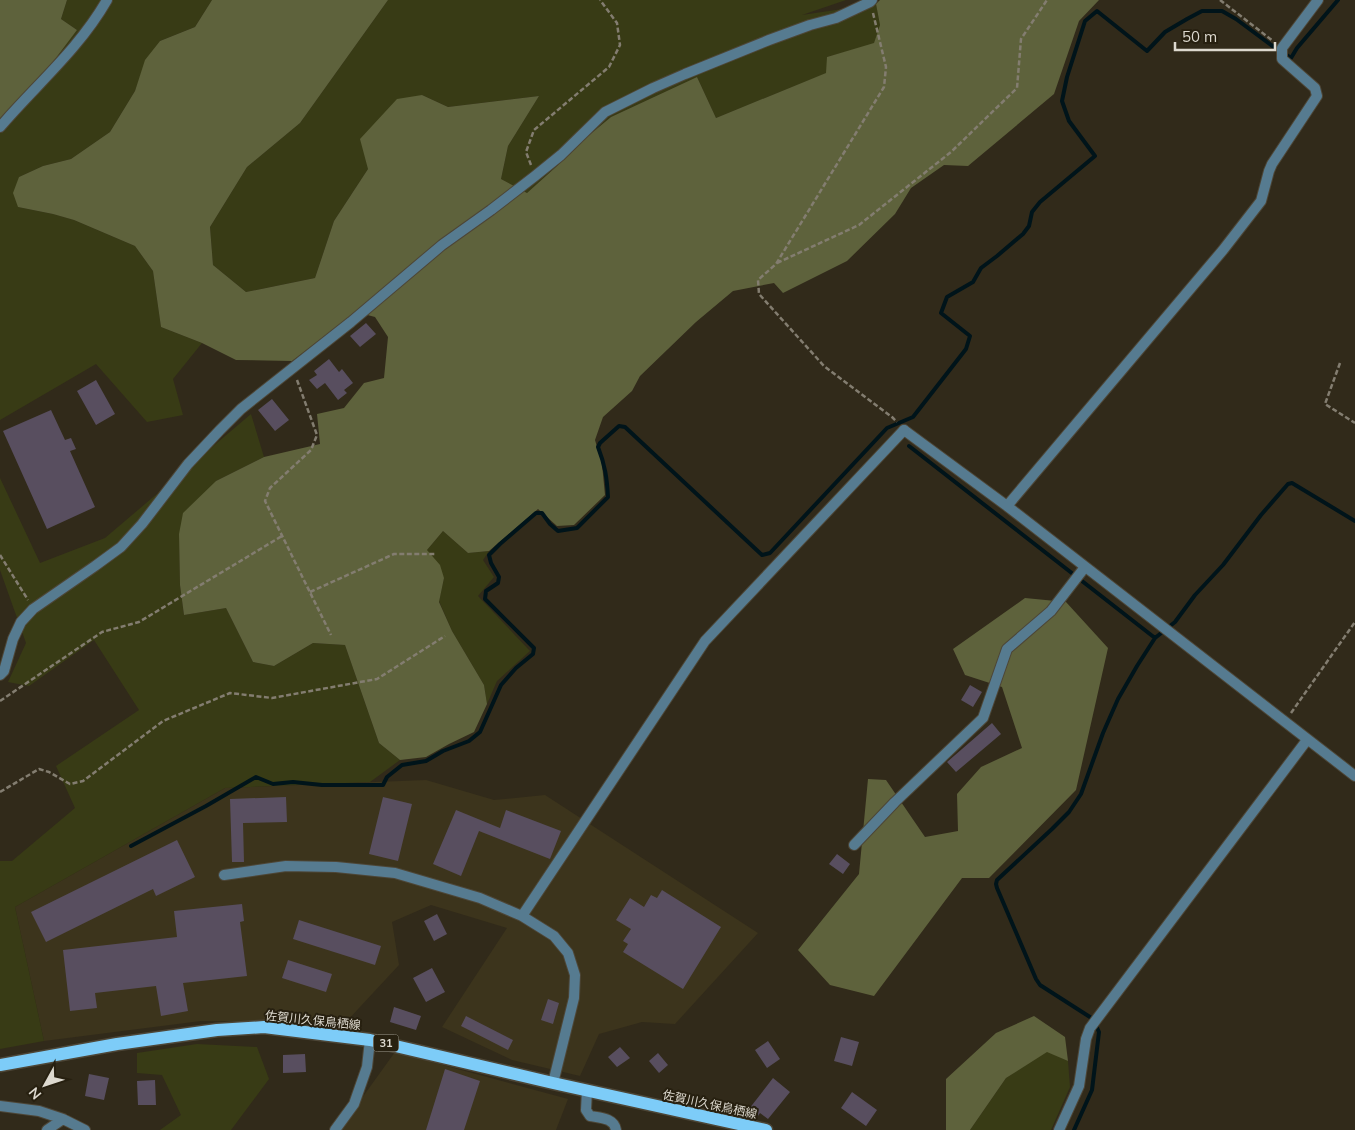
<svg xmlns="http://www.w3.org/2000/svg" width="1355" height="1130" viewBox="0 0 1355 1130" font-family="Mulish,'Noto Sans JP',sans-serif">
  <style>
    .built { fill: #3c341c }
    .green { fill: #383b15 }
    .forest { fill: #5e623c }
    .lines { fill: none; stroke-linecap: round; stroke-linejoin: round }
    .stream { stroke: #00141a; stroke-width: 4 }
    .building { fill: #584e5f }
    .minor-casing { stroke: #4d4637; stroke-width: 12 }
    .tertiary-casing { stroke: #4d4637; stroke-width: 12 }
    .primary-casing { stroke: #4d4637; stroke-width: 15 }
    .path { stroke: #837d70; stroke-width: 2.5; stroke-dasharray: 5 2.5; stroke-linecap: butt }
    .minor { stroke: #567b90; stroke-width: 10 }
    .tertiary { stroke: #567b90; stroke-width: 10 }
    .primary { stroke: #7dccf8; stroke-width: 12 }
    .labels { text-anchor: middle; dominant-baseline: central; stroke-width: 4; stroke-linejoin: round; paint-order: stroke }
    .shield { fill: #272010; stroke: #a6a296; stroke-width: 1 }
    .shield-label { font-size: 11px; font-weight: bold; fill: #ddd9cf }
    .street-label { font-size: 12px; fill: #ddd9cf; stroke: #272010 }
  </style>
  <rect width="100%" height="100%" fill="#312a1a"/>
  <path class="built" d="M426 780 494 800 545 795 758 933 675 1024 642 1022 599 1034 580 1076 512 1060 442 1027 507 928 431 905 392 922 399 965 346 1022 201 1021 44 1041 15 907 225 788Z
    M395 1052 568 1099 556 1130H339Z"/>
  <path class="green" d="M67 0H212L195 27 160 41 146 60 135 91 110 132 71 159 43 166 19 177 18 207 53 214 74 220 135 246 153 271 161 327 202 343 173 379 183 415 147 422 96 364 0 420V123L77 30 61 19Z
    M388 0H846L802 15 876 4 880 25 874 44 827 57V73L716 118 697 77 611 117 588 136 557 166 527 193 501 179 508 146 539 96 448 107 422 95 368 169 334 221 315 278 246 292 213 265 210 227 247 167 300 123Z
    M251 414 264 457 216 481 179 534 180 585 184 615 226 608 253 662 274 666 313 643 345 645 379 743 400 760 370 782 225 788 15 907 44 1041 0 1049V861H12L75 808 56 766 139 710 94 640 29 686 8 682 26 643 0 570V478L40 563 105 538Z
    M443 531 468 553 489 551 483 560 494 577 478 596 530 651 497 681 487 704 484 685 452 631 439 601 444 578 427 550Z
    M197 1044 257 1047 269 1079 231 1130H160L181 1115 162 1075 137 1073V1053Z
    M1047 1051 1068 1061 1070 1087 1051 1130H970L1006 1078Z"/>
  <path class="forest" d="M0 0H67L61 19 77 30 43 75 0 123Z
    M212 0H388L300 123 247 167 210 227 213 265 246 292 315 278 334 221 368 169 360 139 397 99 422 95 448 107 539 96 508 146 501 179 527 193 557 166 588 136 611 117 697 77 716 118 826 73 827 57 874 43 880 25 876 4 880 0H1099L1079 21 1054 94 968 166 944 165 911 188 895 214 847 261 783 293 774 283 733 291 696 322 640 376 632 391 603 417 595 440 602 464 605 495 574 525 557 526 538 509 489 551 468 553 443 531 427 550 440 565 444 578 439 602 452 631 484 685 487 704 474 732 449 744 426 757 400 760 379 743 345 645 313 643 274 666 253 662 226 608 184 615 180 585 179 534 183 513 216 481 264 457 320 444 317 414 344 408 364 383 384 378 388 337 375 317 356 312 292 361 236 360 202 343 161 327 153 271 135 246 74 220 53 214 18 207 13 193 19 177 43 166 71 159 110 132 135 91 145 60 160 41 195 27Z
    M1025 598 1066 602 1108 648 1076 790 989 878H962L874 996 830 985 798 950 859 874 868 779 886 780 925 837 958 831 957 794 981 767 1022 748 1002 687 965 675 953 649Z
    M1034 1016 1065 1037 1068 1061 1047 1052 1006 1078 970 1130H946V1079L996 1033Z"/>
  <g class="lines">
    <path class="stream" d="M909 446 1155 638
      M131 846 206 806 256 777 273 784 293 782 322 785H383L387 777 402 765 426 761 443 751 469 741 480 732 501 685 516 668 533 654 534 648 485 599 486 591 498 583 499 577 491 563 489 555 500 544 536 513H542L550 524 558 531 577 528 608 497C607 478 605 465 598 447L600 443 619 426 625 427 762 555 770 553 887 428 913 417 966 349 970 336 941 313 947 297 973 282 981 268 997 256 1023 234 1029 226 1032 212 1040 202 1095 156 1069 121 1062 101 1067 77 1085 21 1097 11 1147 51 1165 32 1187 19 1202 11H1222L1236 19 1271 45 1291 58 1297 48 1338 0
      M1074 1130 1092 1090 1099 1032 1093 1019 1040 985 1036 979 997 888 996 884 997 880 1052 829 1069 812 1081 794 1103 733 1118 699 1137 666 1155 638 1175 622 1195 595 1223 565 1261 515 1288 484 1292 483 1355 521"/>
  </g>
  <path class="building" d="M366 323 376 334 360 347 350 336Z
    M329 359 339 372 342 369 353 383 344 390 347 393 338 400 325 383 317 389 309 380 317 375 314 371Z
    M96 380 115 414 96 425 77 391Z
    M272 399 289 420 275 431 258 410Z
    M51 410 65 440 71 438 76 449 70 451 95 507 47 529 3 431Z
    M970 685 982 692 973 707 961 700Z
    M992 723 1001 734 956 772 947 762Z
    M286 797 287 822 243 823 244 862H232L230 799Z
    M383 797 412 804 398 861 369 854Z
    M456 810 500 828 506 810 561 831 550 859 479 831 461 876 433 864Z
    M177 840 195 877 156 896 153 889 46 942 31 912Z
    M837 854 850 864 843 874 829 864Z
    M662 890 721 927 683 989 623 952 628 944 623 941 631 929 616 920 630 898 644 907 651 895 657 898Z
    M242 904 244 921 240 922 247 976 183 983 188 1011 161 1016 156 986 95 993 97 1008 70 1011 63 950 177 937 174 911Z
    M437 914 447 934 434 941 424 921Z
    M299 920 381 946 375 965 293 939Z
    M288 960 332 974 326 992 282 978Z
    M432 968 445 992 426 1002 413 978Z
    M548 999 559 1003 553 1024 541 1020Z
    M394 1007 421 1016 416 1030 390 1022Z
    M466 1016 513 1040 508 1050 461 1026Z
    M841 1037 859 1042 852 1066 834 1061Z
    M768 1041 780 1059 767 1068 755 1050Z
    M620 1047 630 1058 617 1067 608 1057Z
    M658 1053 668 1065 659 1073 649 1061Z
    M305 1054 306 1072 283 1073V1055Z
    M445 1069 480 1081 464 1130H426Z
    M89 1074 109 1078 104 1100 85 1096Z
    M773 1078 790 1092 768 1119 760 1113 758 1116 749 1109Z
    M155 1080 156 1105H138L137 1081Z
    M852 1092 877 1110 866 1126 841 1108Z"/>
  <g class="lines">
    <defs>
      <path id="minor" d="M0 127C36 85 79 49 107 0
        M904 430 1007 506 1355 776
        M1007 506 1223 250 1261 201 1269 171 1272 164 1317 96 1315 88 1282 59V48L1318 0
        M0 675 4 671 13 639 21 622 33 609 95 566 121 547 142 524 188 464 220 430 241 409 351 322 442 245 491 210 535 176 561 155 605 112 653 88 685 74 769 40 810 25 836 18 870 2 872 0
        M854 845 895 802 983 718 1007 649 1051 611 1085 567
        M587 1090 586 1110 590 1116C601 1118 614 1118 616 1130
        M0 1106 39 1111 63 1119 85 1130
        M47 1130 63 1119
        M335 1130 354 1104 367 1067 370 1040
        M1059 1130 1079 1086 1086 1039 1090 1028 1307 740"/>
      <path id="tertiary" d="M224 875 286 866 336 867 395 873 480 898 522 916 554 936 568 953 575 975 574 998 553 1083
        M522 916 705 641 904 430"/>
      <path id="primary" d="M0 1065 117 1044 217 1030 264 1027 370 1040 553 1083 766 1130"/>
    </defs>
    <use href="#minor" class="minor-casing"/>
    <use href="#tertiary" class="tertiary-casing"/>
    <use href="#primary" class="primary-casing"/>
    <path class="path" d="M1220 0 1273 41
      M873 13 886 67 884 87 776 264 758 280 759 294 824 366 892 417 897 422
      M531 165 526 152 534 130 609 67 620 45 617 23 600 0
      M777 263 859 225 951 152 1017 88 1021 39 1047 0
      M1340 363 1325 404 1355 423
      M297 380 317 435 311 450 270 488 265 501 331 635
      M0 555 28 600
      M310 592 394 554H436
      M0 701 102 632 139 622 282 536
      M1291 713 1355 622
      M0 792 39 769 49 772 70 784 83 781 163 721 230 693 272 698 377 679 445 636"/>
    <use href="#minor" class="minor"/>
    <use href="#tertiary" class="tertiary"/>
    <use href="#primary" class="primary"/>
  </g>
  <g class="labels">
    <rect class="shield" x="373.5" y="1034.5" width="25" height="17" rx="4"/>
    <g class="shield-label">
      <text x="386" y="1043">31</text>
    </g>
    <g class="street-label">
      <text transform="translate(313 1020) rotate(6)">佐賀川久保鳥栖線</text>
      <text transform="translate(710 1104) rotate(12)">佐賀川久保鳥栖線</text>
    </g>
  </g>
  <g transform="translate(45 1085) rotate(230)" stroke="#272010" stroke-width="4" paint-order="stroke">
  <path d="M0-4L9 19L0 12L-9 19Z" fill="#ddd9cf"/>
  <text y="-8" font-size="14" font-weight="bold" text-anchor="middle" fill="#ddd9cf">N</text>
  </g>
  <path d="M1175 42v8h100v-8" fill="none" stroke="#ddd9cf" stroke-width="2.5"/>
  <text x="1182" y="42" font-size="15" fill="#ddd9cf" stroke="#272010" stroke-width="4" paint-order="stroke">50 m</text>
</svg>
